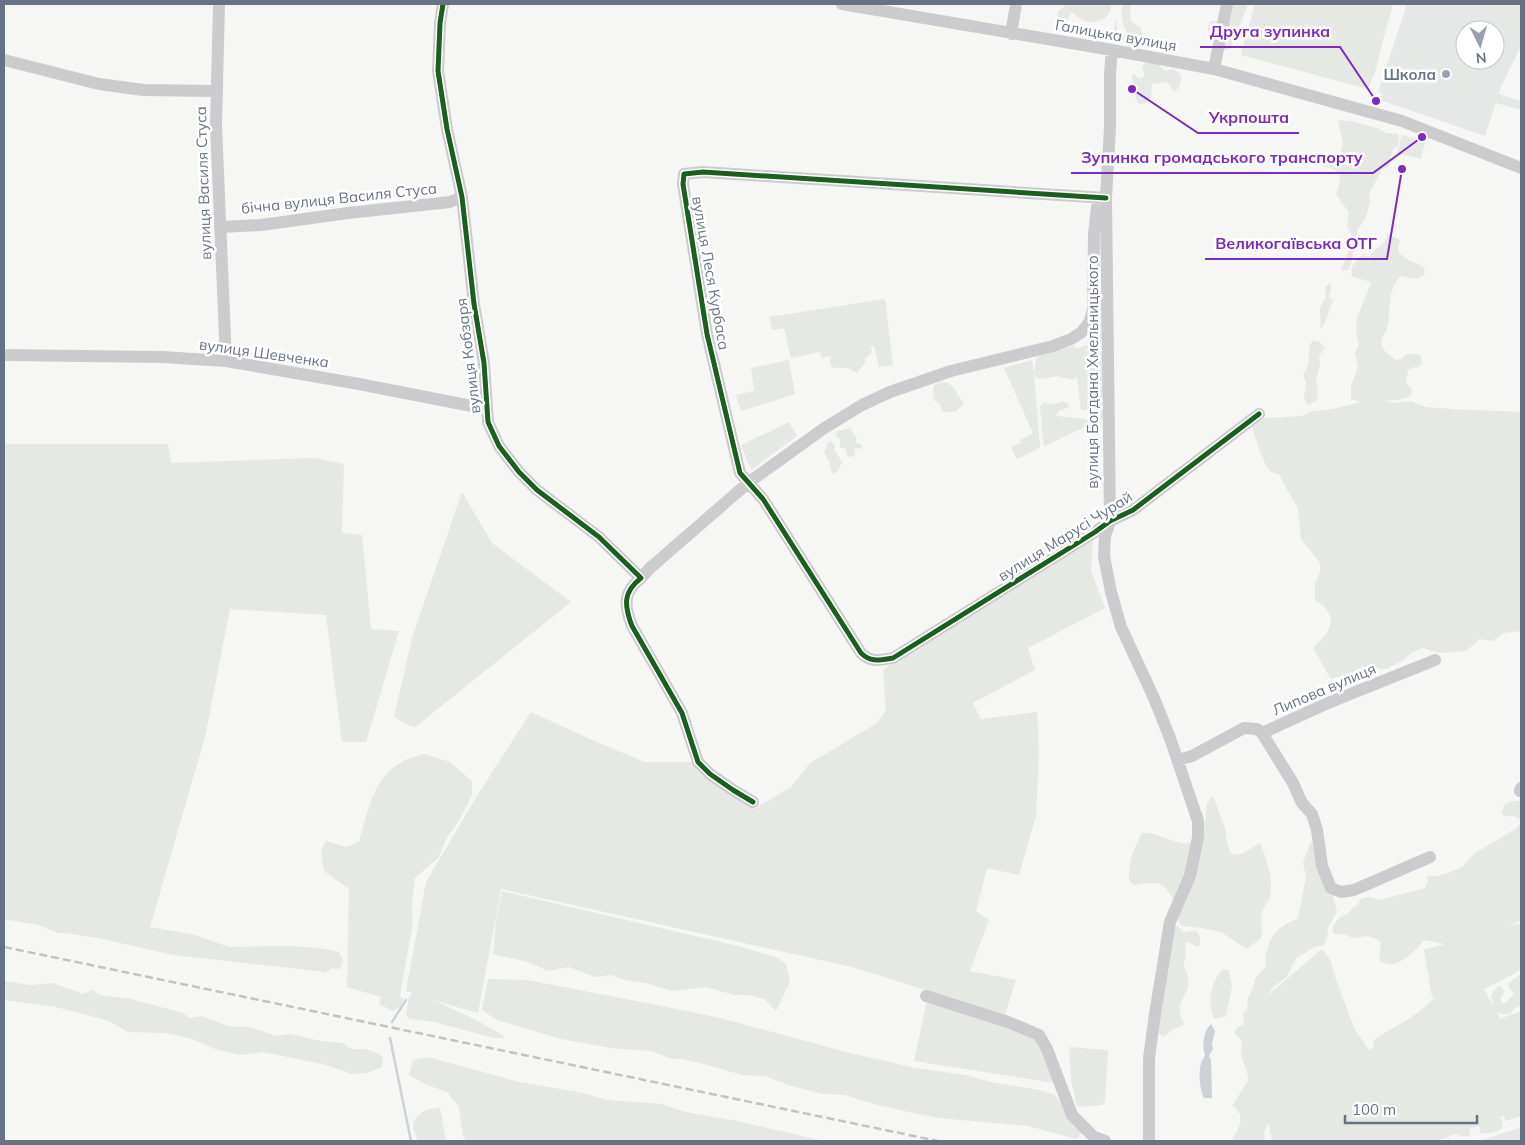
<svg xmlns="http://www.w3.org/2000/svg" width="1525" height="1145" viewBox="0 0 1525 1145" font-family="Mulish,sans-serif">
  <style>
    .built { fill: #e6e7e7; fill-rule: evenodd }
    .green { fill: #e5e8e3 }
    .water { fill: #ccd2d6 }
    .lines { fill: none; stroke-linecap: round; stroke-linejoin: round }
    .stream { stroke: #ccd2d6; stroke-width: 2.5 }
    .minor { stroke: #ccccce; stroke-width: 12 }
    .rail { stroke: #c2c3c5; stroke-width: 2.5; stroke-dasharray: 8 4; stroke-linecap: butt }
    .cycleway-casing { stroke: #fff; stroke-width: 8 }
    .cycleway { stroke: #1b5e20; stroke-width: 5 }
    .poi-dot { fill: #99a1ac; stroke: #fff; stroke-width: 2 }
    .labels { text-anchor: middle; dominant-baseline: central; stroke-width: 5; stroke-linejoin: round; paint-order: stroke }
    .street-label { font-size: 15px; fill: #677384; stroke: #fff }
    .poi-label { font-size: 15px; font-weight: bold; fill: #677384; stroke: #fff; text-anchor: end }
    .leader { fill: none; stroke: #7b2cbf; stroke-width: 2 }
    .callout-dot { fill: #7b2cbf; stroke: #fff; stroke-width: 2 }
    .callout-label { font-size: 16px; text-anchor: middle; font-weight: bold; fill: #7b2cbf; stroke: #fff; stroke-width: 5; stroke-linejoin: round; paint-order: stroke }
  </style>
  <rect width="100%" height="100%" fill="#f6f6f5"/>
  <path class="built" d="M1407 4H1521V46L1501 87 1485 136 1380 100 1382 93 1378 92ZM1465 30H1495V60H1465Z"/>
  <path class="green" d="M1064 4H1111C1112 16 1101 23 1089 22 1083 22 1077 16 1072 12L1069 16 1067 23 1060 27C1057 21 1057 17 1058 11L1064 7Z
    M1122 4H1131L1130 14 1131 21 1140 27 1142 33V38C1134 42 1121 39 1113 35L1116 17 1117 31 1127 34 1122 19Z
    M1230 4H1248L1232 45 1228 50H1225L1210 40 1208 28 1210 21H1227Z
    M1255 4H1393L1375 72 1368 89 1241 55Z
    M1474 4H1513L1521 7V27L1517 38 1501 33 1508 14 1499 11 1498 15 1473 6Z
    M1422 29 1432 33 1423 59 1444 67 1443 70 1411 61Z
    M1495 58 1498 61 1490 85 1450 72 1454 61 1480 70 1479 74 1486 76 1492 60H1495Z
    M1147 62H1156L1165 71 1173 69 1181 74C1181 82 1181 87 1174 92L1170 85 1165 82 1152 84 1151 98 1143 104 1138 103C1133 95 1137 87 1131 77L1134 74 1140 79 1145 76 1142 66Z
    M1410 65 1442 75 1438 87 1406 78Z
    M1448 78 1521 101V110L1444 88Z
    M1338 120 1351 121 1380 129 1385 133 1398 134 1399 140 1397 147 1393 149 1388 167 1382 170 1372 188 1369 195 1370 201 1366 218 1358 229 1351 264 1348 270 1341 271 1353 238 1347 226 1349 212 1336 195C1342 177 1344 169 1321 166L1318 160 1339 161 1343 142Z
    M1402 135 1425 142 1421 159 1397 153Z
    M1388 234 1400 240 1398 247 1399 253 1410 261 1423 266 1425 273C1417 282 1411 278 1401 276 1385 292 1392 311 1387 328 1385 335 1379 338 1382 346 1384 352 1391 356 1396 360L1402 359 1407 354H1414L1421 355 1422 363 1418 368 1414 367 1408 370 1406 384 1411 388 1412 394C1404 401 1394 400 1384 401L1394 403 1410 401 1426 407 1452 409 1521 412V631L1504 633 1492 641 1480 639 1466 651 1439 653 1422 648 1411 653 1402 661 1386 669 1373 668 1368 679 1359 680 1349 673 1331 679 1313 648C1331 632 1341 616 1315 600V584L1320 572V563L1301 539 1298 508 1286 488 1280 475C1277 474 1271 472 1269 470 1264 464 1253 433 1252 425L1265 418 1302 416 1310 412 1337 408 1361 402 1351 399V386L1358 367 1355 353 1359 345 1356 331 1357 318 1371 283 1365 280 1353 277C1348 266 1356 262 1363 255L1369 257C1376 246 1383 248 1388 234Z
    M1331 283V289L1329 296 1333 301C1327 311 1329 320 1320 328 1323 315 1315 310 1326 298L1325 287Z
    M885 299 893 365 879 367 874 346 870 347 872 350 871 354 865 358V363L857 373C854 371 850 368 846 368 836 367 827 371 831 356L822 358 820 352 791 358 784 328 772 330 769 317Z
    M1098 299H1101L1104 332 1099 348 1105 361 1104 376 1101 382 1106 400 1103 419 1095 418 1094 415 1097 409 1081 410 1077 377 1073 380 1057 376 1042 379 1037 378 1034 374 1040 448 1017 459 1011 447 1021 443 1020 440 1033 433 1004 368 1032 360 1034 374 1037 356 1049 349 1074 346 1077 349 1091 343 1093 357 1092 330Z
    M1314 340 1321 343 1325 348 1319 356 1320 366 1316 380 1318 397 1315 401 1308 405 1304 399 1306 382 1303 375 1308 365 1310 344Z
    M789 360 795 394 741 411 736 395 754 391 751 368Z
    M942 382C955 383 956 394 963 402L962 406 955 412H943L939 403 933 399 934 385Z
    M1062 401 1069 404V407L1058 411 1056 416 1096 420V422L1044 446 1040 407 1043 403 1056 404Z
    M789 422 797 436 751 470 741 445Z
    M850 428 857 438 855 442 862 445V448L854 449 855 454 852 457 847 456 846 449 840 447V440L835 435 838 431Z
    M829 441 834 443 835 451 842 462 838 471 832 474 829 461 824 453Z
    M4 444H168L171 463 314 458 344 464 342 533 362 535 371 629 399 631 366 742H342L326 615 230 609 205 737 150 927 195 935 229 947 291 946 319 948 339 952 343 961 340 969 332 968 326 972 173 955 98 938 65 933H58L38 925 4 919Z
    M462 492 492 543 571 602 414 728 394 717 412 638Z
    M1093 540 1091 571 1105 608 1028 648 1035 670 973 703 981 719 1037 712 1039 752 1036 816 1019 875 987 868 976 911 989 920 970 971 1016 980 1002 1024 1035 1036 1055 1083 914 1061 929 991 852 967 501 889 478 1013 433 1000 478 1021 504 1036 503 1038H494L434 1022 410 1019 406 1015 409 997 412 993 406 991 426 882 477 796 531 712 599 743 645 762H693L701 774 754 809 791 787 810 763 877 723 886 710 883 670Z
    M424 754 450 762 472 781V795L460 819 446 839 439 857 415 878 412 904 413 922 400 996 403 999 401 1006 393 1011 379 1004 381 997 347 987 349 889 324 871 321 852 326 841 346 847 359 842C371 800 375 765 424 754Z
    M1213 796 1225 828 1227 843 1232 855 1242 854 1260 843C1266 858 1274 880 1270 896 1268 903 1263 908 1261 915 1260 922 1263 930 1261 938L1247 949 1221 932 1202 928 1181 926C1175 912 1174 883 1153 883 1147 883 1140 884 1134 885L1129 880C1129 859 1133 851 1142 833 1159 831 1180 849 1192 842 1196 839 1200 834 1204 831L1207 803Z
    M1521 797V920L1510 926 1521 923V970L1484 989 1494 1007 1491 995 1499 985 1505 991 1501 998V1003H1505L1514 994 1508 986 1510 982 1521 974V1006L1515 1008 1510 1014H1502L1497 1012 1500 1019 1521 1011V1116L1506 1121 1503 1116 1500 1117 1503 1122 1501 1129C1495 1133 1487 1134 1480 1133L1479 1125 1469 1129 1471 1135 1464 1137 1455 1134 1438 1141H1272L1269 1123 1264 1132 1265 1141H1231C1239 1130 1247 1114 1232 1106L1249 1079 1241 1055 1242 1040 1234 1033 1238 1027 1244 1024 1243 1014 1247 1008 1248 998 1253 988 1255 979 1266 966C1265 951 1270 934 1283 926 1288 922 1293 922 1298 918L1306 877 1303 862 1312 840 1329 891 1333 896 1337 912 1328 928 1327 938 1324 945 1314 947 1295 959 1287 977 1274 986 1267 996 1322 949 1330 959 1335 977 1355 1030 1369 1050 1374 1047 1373 1041C1380 1034 1391 1030 1400 1024 1412 1017 1425 1008 1435 997H1432L1424 950 1445 944 1424 940C1415 952 1394 973 1379 960L1381 943 1379 940 1368 936 1353 938 1344 934 1337 935 1333 933V926L1340 917 1349 913 1353 907 1359 904V900C1367 896 1371 896 1378 900L1425 888 1428 883 1427 876H1438L1461 868 1474 854 1517 828 1521 822C1518 813 1509 819 1502 814 1502 805 1509 800 1518 801Z
    M502 891 734 945 776 957 786 964 790 982 776 1011 764 999 749 995H734L706 987 672 991 646 983 625 980 611 975 595 977 569 967 548 971 528 962 493 954 496 920Z
    M1178 926 1183 932 1197 931 1200 937V945L1198 947 1188 942 1185 943 1186 957 1183 963C1185 968 1188 974 1188 979 1190 999 1172 1000 1184 1023L1182 1026 1173 1029 1163 1037 1159 1033V1019L1163 1005V984L1175 927Z
    M1222 970H1229L1232 986 1226 1016 1216 1019 1213 1017C1208 1002 1211 982 1222 970Z
    M488 979 527 980 657 1005 720 1018 850 1053 915 1068 965 1075 995 1083 1040 1090 1055 1095 1084 1131 1076 1139 1028 1126 938 1118 881 1106 845 1095 824 1094 791 1086 765 1076 742 1075 711 1066 683 1059H672L651 1051 611 1048 561 1039 497 1020 482 1010Z
    M4 981 30 985 53 983 83 994 92 990 99 995 131 999 183 1013 190 1018 202 1016 231 1027H248L277 1036 289 1034 321 1041 343 1043 351 1049H366L379 1054 383 1058 382 1067 367 1073 351 1074 327 1065 263 1052 241 1055 215 1049 189 1038 165 1033 128 1032 109 1021 56 1007 4 1000Z
    M1069 1047 1108 1050 1105 1102 1102 1105 1077 1107 1071 1080Z
    M428 1057 519 1082 583 1093 607 1100 661 1104 685 1112 737 1121 823 1141H468L463 1137 459 1107 447 1092 425 1084 409 1075 413 1060Z
    M440 1108 446 1139 444 1141H418L414 1132 413 1122C423 1110 425 1109 440 1108Z
    M1521 1127V1141H1480Z"/>
  <path class="water" d="M1211 1024 1215 1031 1212 1044 1213 1049 1209 1056 1211 1060 1212 1098H1204C1199 1088 1197 1064 1205 1056 1202 1045 1203 1032 1211 1024Z"/>
  <g class="lines">
    <path class="stream" d="M392 1022 406 1000
      M390 1038 411 1141"/>
    <path class="minor" d="M219 4 216 125 226 361
      M443 4 440 23 438 71 447 129 462 197 474 304 484 363 488 422 499 446 519 472 537 490 599 537 641 578C623 592 624 605 632 626L682 713 698 762 710 774 733 790 753 802
      M842 4 1112 50 1214 69 1402 121 1521 168
      M1011 34 1016 4
      M1112 50 1110 73V127L1106 198 1110 521 1105 536 1104 556 1111 592 1121 627 1154 698 1170 738 1198 821V837L1190 876 1170 922 1155 1014 1149 1058V1141
      M4 60 99 84 143 90 217 91
      M1214 69 1227 4
      M1106 198 703 172 684 174 683 184 707 334 740 473 763 499 861 653C871 663 880 660 893 658L1095 532 1110 521 1133 510 1259 414
      M220 227 261 225 348 213 450 202 462 197
      M4 355 162 357 226 361 359 384 487 409
      M641 578 650 568 748 483 823 429 862 405 890 392 951 371 1053 346 1071 339 1082 332 1090 321 1093 309 1094 234 1097 207 1106 198
      M1178 760 1192 756 1244 728 1257 729 1262 733
      M1520 791 1521 788
      M1430 857 1354 890 1341 892 1331 888 1322 866 1317 830 1312 814 1302 803 1293 783 1262 733 1328 703 1435 660
      M926 996 1008 1022 1039 1035 1047 1049 1072 1115 1094 1137 1105 1141"/>
    <path class="rail" d="M4 947 938 1141"/>
    <defs>
      <path id="cycleway" d="M443 4 440 23 438 71 447 129 462 197 474 304 484 363 488 422 499 446 519 472 537 490 599 537 641 578C623 592 624 605 632 626L682 713 698 762 710 774 733 790 753 802
        M1106 198 703 172 684 174 683 184 707 334 740 473 763 499 861 653C871 663 880 660 893 658L1095 532 1110 521 1133 510 1259 414"/>
    </defs>
    <use href="#cycleway" class="cycleway-casing"/>
    <use href="#cycleway" class="cycleway"/>
  </g>
  <circle class="poi-dot" cx="1446" cy="74" r="5"/>
  <g class="labels">
    <g class="street-label">
      <text transform="translate(1116 35) rotate(10)">Галицька вулиця</text>
      <text transform="translate(203 183) rotate(-92)">вулиця Василя Стуса</text>
      <text transform="translate(339 198) rotate(-6)">бічна вулиця Василя Стуса</text>
      <text transform="translate(711 273) rotate(80)">вулиця Леся Курбаса</text>
      <text transform="translate(264 353) rotate(8)">вулиця Шевченка</text>
      <text transform="translate(468 356) rotate(-97)">вулиця Кобзаря</text>
      <text transform="translate(1092 372) rotate(-90)">вулиця Богдана Хмельницького</text>
      <text transform="translate(1065 536) rotate(-32)">вулиця Марусі Чурай</text>
      <text transform="translate(1324 689) rotate(-23)">Липова вулиця</text>
    </g>
    <g class="poi-label">
      <text x="1436" y="74">Школа</text>
    </g>
  </g>
  <path class="leader" d="M1376 101L1340 47H1200M1132 89L1198 133H1299M1422 137L1373 173H1071M1402 169L1387 259H1205"/>
  <g class="callout-dot">
    <circle cx="1376" cy="101" r="5"/>
    <circle cx="1132" cy="89" r="5"/>
    <circle cx="1422" cy="137" r="5"/>
    <circle cx="1402" cy="169" r="5"/>
  </g>
  <g class="callout-label">
    <text x="1270" y="37">Друга зупинка</text>
    <text x="1249" y="123">Укрпошта</text>
    <text x="1222" y="163">Зупинка громадського транспорту</text>
    <text x="1296" y="249">Великогаївська ОТГ</text>
  </g>
  <rect width="1525" height="1145" fill="none" stroke="#677384" stroke-width="10"/>
  <g transform="translate(1480 45) rotate(175)"><circle r="24" fill="#ffffff" stroke="#c2c7ce"/>
  <path d="M0-4L9 19L0 12L-9 19Z" fill="#99a1ac"/>
  <text y="-8" font-size="14" font-weight="bold" text-anchor="middle" fill="#677384">N</text>
  </g>
  <path d="M1345 1115v8h132v-8" fill="none" stroke="#677384" stroke-width="2.5"/>
  <text x="1352" y="1115" font-size="15" fill="#677384" stroke="#ffffff" stroke-width="4" paint-order="stroke">100 m</text>
</svg>
